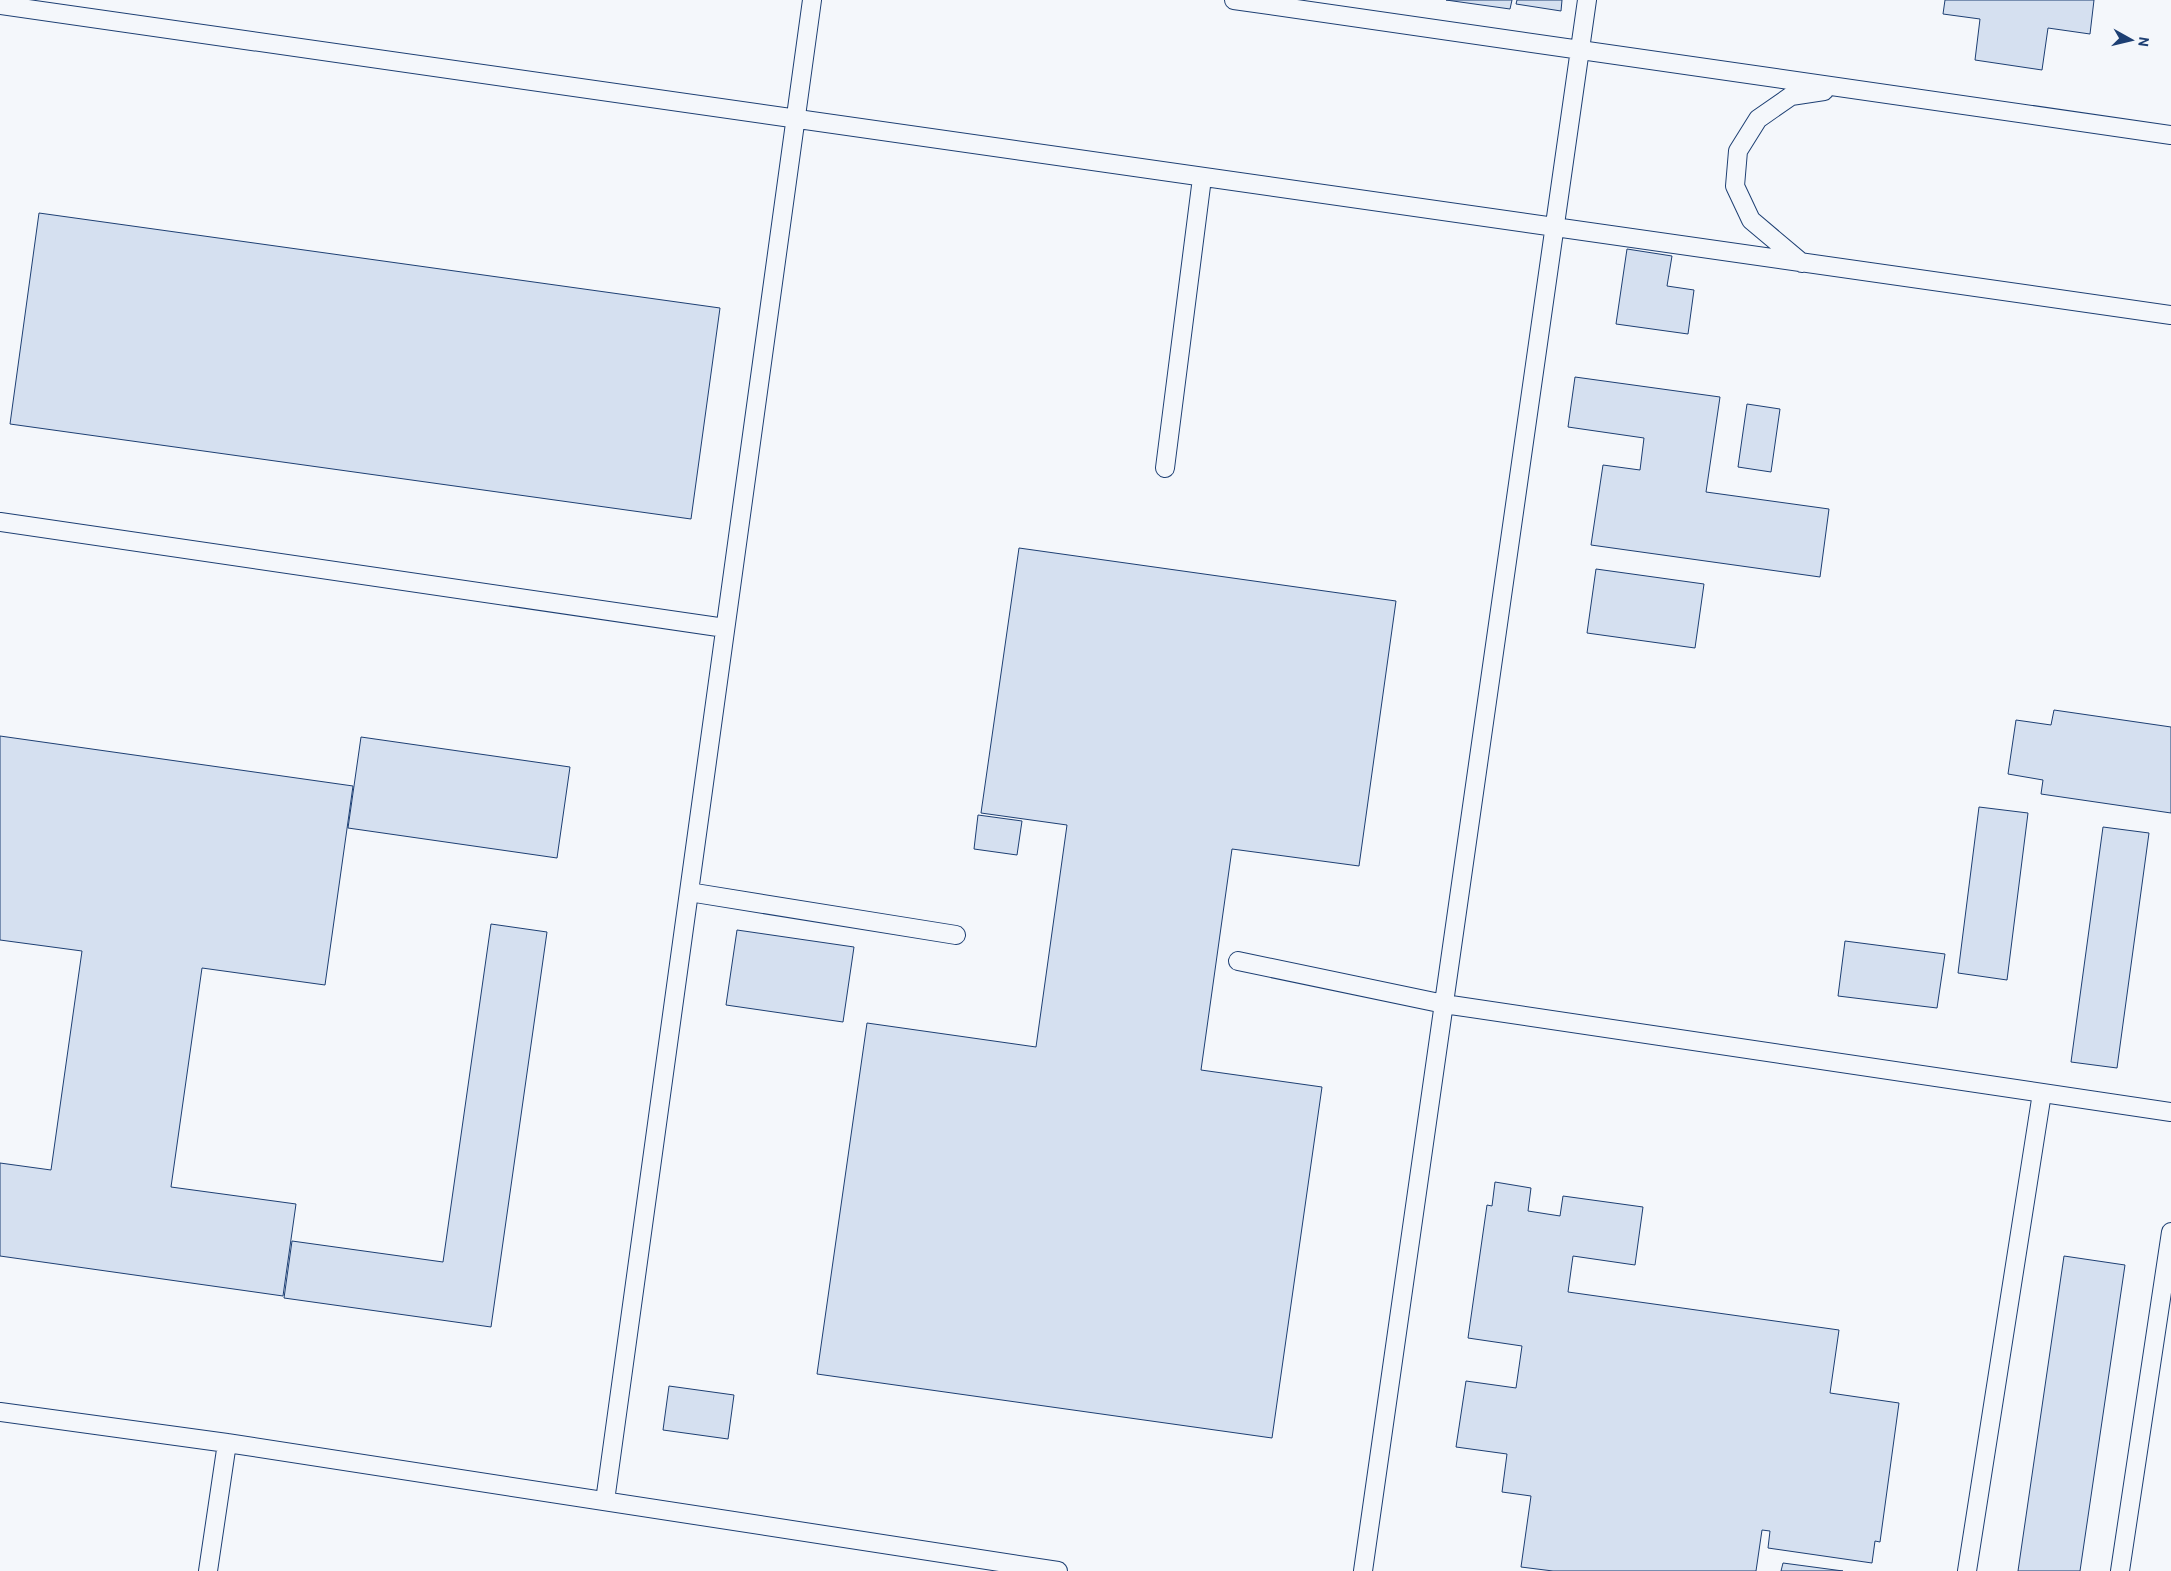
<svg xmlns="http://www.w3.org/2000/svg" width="2171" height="1571" viewBox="0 0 2171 1571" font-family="Barlow,sans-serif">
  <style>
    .building { fill: #d5e0f0; stroke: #1d3f73 }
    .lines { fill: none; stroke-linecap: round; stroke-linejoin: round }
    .lane-casing { stroke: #1d3f73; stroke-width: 20 }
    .lane { stroke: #f4f7fb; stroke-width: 18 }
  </style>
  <rect width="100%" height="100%" fill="#f4f7fb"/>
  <path class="building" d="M1446 0H1512L1510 9Z
    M1517 0H1562L1561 11 1516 4Z
    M1945 0H2094L2090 34 2048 28 2042 70 1975 60 1980 19 1943 14Z
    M39 213 720 308 691 519 10 424Z
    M1627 249 1672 256 1667 286 1694 290 1688 334 1616 324Z
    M1575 377 1720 397 1706 492 1829 509 1820 577 1591 545 1603 465 1640 470 1644 438 1568 427Z
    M1747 404 1780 409 1771 472 1738 467Z
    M1019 548 1396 601 1359 866 1232 849 1201 1070 1322 1087 1272 1438 817 1374 867 1023 1036 1047 1067 825 981 813Z
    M1596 569 1704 584 1695 648 1587 633Z
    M2054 710 2171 727V813L2041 794 2043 780 2008 774 2016 720 2051 725Z
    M0 736 353 786 325 985 202 968 171 1187 296 1204 283 1296 0 1256V1163L51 1170 82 951 0 940Z
    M361 737 570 767 557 858 348 828Z
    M1979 807 2028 813 2007 980 1958 973Z
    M978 815 1022 821 1017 855 974 849Z
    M2103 827 2149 833 2117 1068 2071 1062Z
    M491 924 547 932 491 1327 284 1298 292 1241 443 1262Z
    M737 930 854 947 843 1022 726 1005Z
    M1845 941 1945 954 1937 1008 1838 996Z
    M1495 1182 1531 1188 1528 1211 1560 1216 1563 1196 1643 1207 1635 1265 1573 1256 1568 1292 1839 1330 1830 1393 1899 1403 1880 1542 1875 1541 1872 1563 1768 1548 1770 1531 1762 1530 1756 1571H1553L1521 1567 1531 1496 1502 1492 1507 1454 1456 1447 1466 1381 1516 1388 1522 1346 1468 1338 1487 1205 1492 1206Z
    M2064 1256 2125 1265 2080 1571H2018Z
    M669 1386 734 1395 728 1439 663 1430Z
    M1783 1563 1843 1571H1781Z"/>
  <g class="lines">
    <defs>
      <path id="lane" d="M1234 0 2171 135
        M0 5 2171 315
        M1802 263 1751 220 1735 186 1738 151 1758 119 1791 96 1824 91
        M1165 468 1202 178
        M0 522 725 628
        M689 892 956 935
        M1238 961 1444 1004 2171 1112
        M0 1412 227 1443 1058 1571
        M605 1501 812 0
        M208 1571 227 1443
        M1363 1571 1587 0
        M1967 1571 2042 1093
        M2120 1571 2171 1232"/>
    </defs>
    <use href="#lane" class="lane-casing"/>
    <use href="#lane" class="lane"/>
  </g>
  <g transform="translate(2131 40) rotate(98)" stroke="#f4f7fb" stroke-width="4" paint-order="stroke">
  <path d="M0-4L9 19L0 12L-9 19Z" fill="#1d3f73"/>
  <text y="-8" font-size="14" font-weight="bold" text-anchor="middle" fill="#1d3f73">N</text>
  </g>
</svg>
